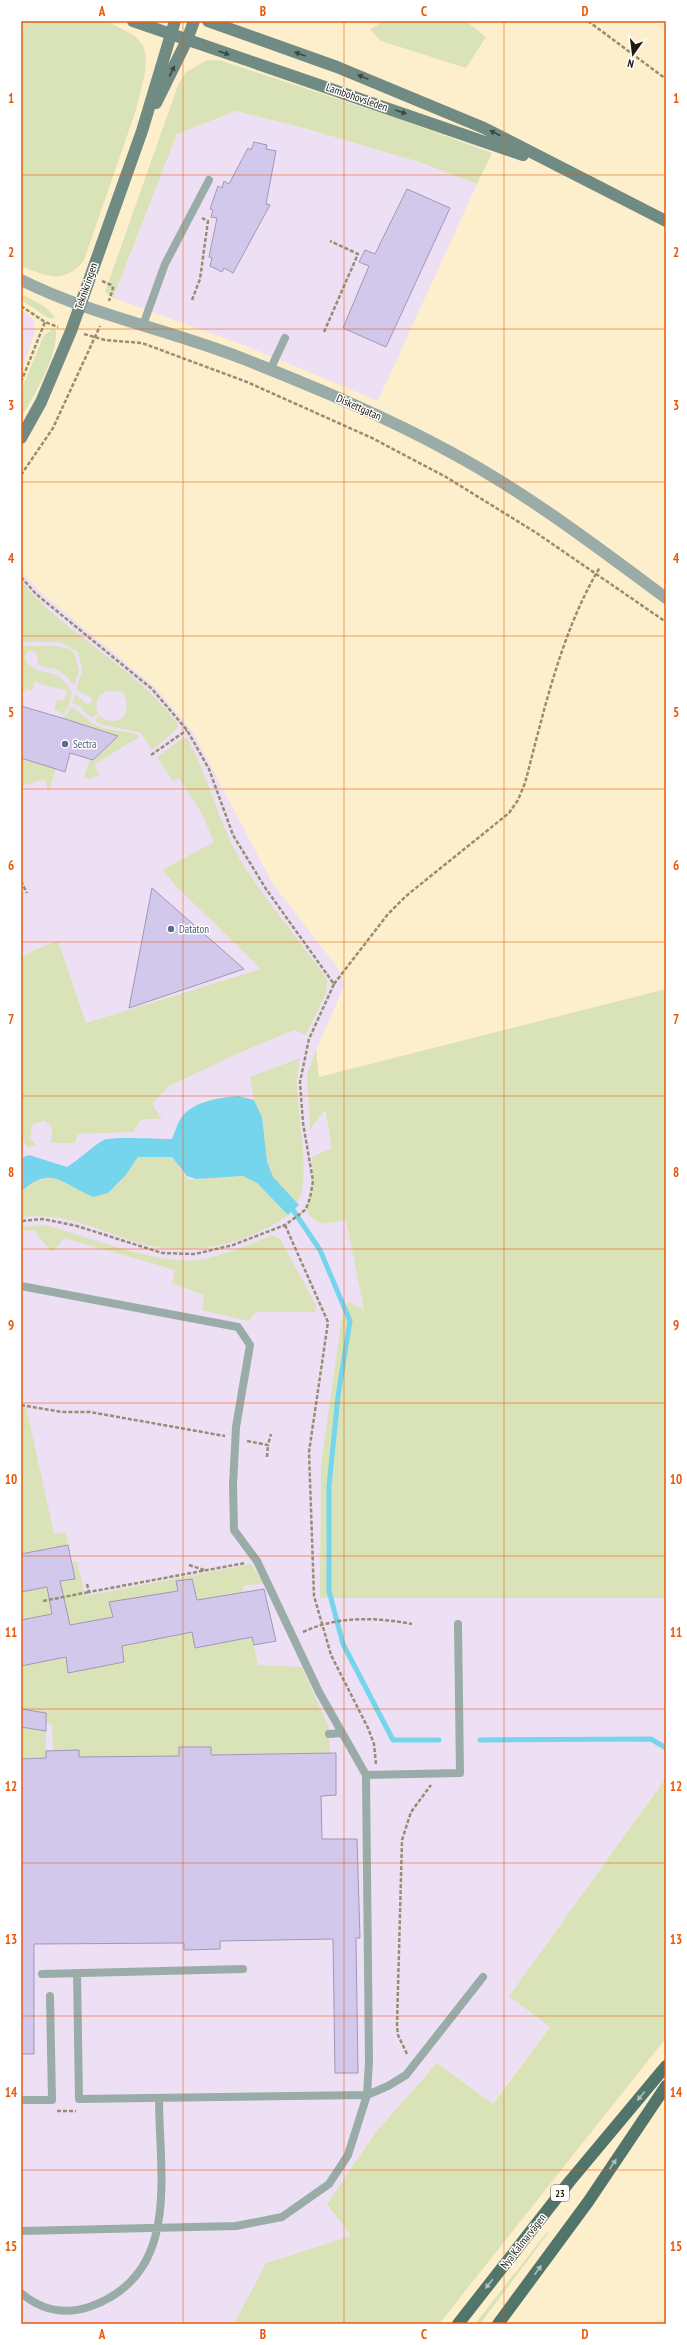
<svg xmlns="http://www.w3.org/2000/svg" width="687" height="2345" viewBox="0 0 687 2345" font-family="'PT Sans Narrow',sans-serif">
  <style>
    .commercial { fill: #ede0f4 }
    .green { fill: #dae3b7 }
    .water { fill: #74d5ec }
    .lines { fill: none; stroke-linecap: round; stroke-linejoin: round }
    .stream { stroke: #74d5ec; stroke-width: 5 }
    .building { fill: #d2c8eb; stroke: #a097b8 }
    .path { stroke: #978d73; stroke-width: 2.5; stroke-dasharray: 4 2; stroke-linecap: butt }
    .lane { stroke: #99aca7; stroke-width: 8 }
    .street { stroke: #99aca7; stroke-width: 12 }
    .secondary { stroke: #6f8b83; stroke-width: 12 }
    .primary { stroke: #51746b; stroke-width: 12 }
    .oneway { fill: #3f473c }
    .oneway2 { fill: #b1c0bc }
    .grid { fill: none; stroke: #e8590c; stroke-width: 1; stroke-opacity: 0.55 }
    .service-dot { fill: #5c6f8a; stroke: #fff; stroke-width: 1.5 }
    .labels { text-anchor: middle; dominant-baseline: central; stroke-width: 3; stroke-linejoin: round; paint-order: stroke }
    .shield { fill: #fff; stroke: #625f55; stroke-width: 1 }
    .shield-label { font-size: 10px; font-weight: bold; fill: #1f1a0c }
    .street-label { font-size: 11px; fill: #1f1a0c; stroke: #fff }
    .service-label { font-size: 11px; fill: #4e5e75; stroke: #fff; text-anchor: start }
    .neatline { fill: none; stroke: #e8590c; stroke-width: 1.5 }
    .grid-label { font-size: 13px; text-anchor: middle; font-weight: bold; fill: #e8590c }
  </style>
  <rect width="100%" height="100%" fill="#fdefcb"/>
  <path class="commercial" d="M236 111 304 128 419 162 477 184 378 401 246 346 113 298 177 134Z
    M21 310 29 315 34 321 35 332 21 373Z
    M21 571 38 590 156 688 193 732 273 884 337 967 345 984 316 1050 318 1077 365 1311 320 1598H666V1778L509 1996 550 2027 492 2104 437 2063 376 2132 327 2204 352 2236 266 2263 234 2324H21Z"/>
  <path class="green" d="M21 21H107L135 36 143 45 146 58 145 73 136 110 84 260C66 285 45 276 21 266Z
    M384 21H466L486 37 466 68 381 41 370 29Z
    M207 60 222 61 396 118 492 153 477 184 419 162 304 128 236 111 177 134 113 298 105 292 178 85 186 72Z
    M21 294 44 306 55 317 50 319 21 300Z
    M53 329 56 331C58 355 34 397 21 417V390L44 335Z
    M21 582C68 636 135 667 178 724L176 730 152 750 140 732 103 725 94 720 100 716C119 730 134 712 123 693 105 687 92 694 98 714L91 718 79 706 72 703 75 694 87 704 91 703 92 698 76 690 82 671 78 652 60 642H21Z
    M21 645C42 649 53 641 74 652L79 671 74 686C68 679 64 672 55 669 47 667 42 668 37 663L38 656 35 652 29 651 25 656 26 662 37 670 56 675 63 680 72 692C70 700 69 713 60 715L61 712 54 710 57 699 64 701 67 690 42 685 35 681 32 691 26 689 25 694 22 690Z
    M70 707C80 710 85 719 93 724 107 731 122 730 136 734L139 737 94 765 100 775 89 779 84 777 90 759 93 760 118 736 62 718 68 714Z
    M183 738H187C210 779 219 827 244 866 269 905 300 941 327 979L326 993 306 1035 294 1030 239 1053 169 1086 152 1104 162 1119H146L140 1121 133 1132 78 1134 75 1143H51L52 1127 44 1120 32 1125 30 1138 37 1146 28 1147 23 1141 21 1142V958L32 951 58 941 86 1023 261 969 178 888 162 870 214 842 202 814 179 778 173 781 157 757Z
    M21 758 56 769 48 793 45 779 21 786Z
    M666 989V1598H320L321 1465 341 1323 348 1301 364 1310 346 1220C325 1223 317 1230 305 1207 316 1195 312 1172 312 1157L332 1148 325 1110 310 1130 307 1075 316 1049 319 1077Z
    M300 1058C299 1066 297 1074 297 1082 297 1112 312 1181 297 1203L273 1177 267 1161 262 1117 254 1100 250 1077Z
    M138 1157H172L188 1180 243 1176 257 1183 288 1215C243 1248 182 1258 129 1240 90 1226 64 1213 21 1217V1192C51 1164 62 1184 93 1197 117 1191 125 1176 138 1157Z
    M46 1225C84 1236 160 1265 197 1260 223 1256 248 1245 272 1235L280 1239 316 1305 315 1312H256L249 1321 202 1310 204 1295 172 1283 175 1270 64 1238 52 1253 34 1230 21 1231V1227Z
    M21 1405 26 1406 54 1534 66 1532 68 1545 21 1554Z
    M77 1561 85 1596 251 1564 264 1583 243 1586 244 1592 197 1600 192 1579 176 1581 178 1591 109 1602 113 1617 70 1625 64 1600 50 1603 52 1614 21 1620V1592L31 1587 75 1579 72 1562Z
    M192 1632 195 1648 252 1637 258 1665 302 1667 329 1728 330 1753 211 1755V1747H179V1756L79 1757 78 1750 53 1751 52 1725 21 1709V1666L66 1657 68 1673 124 1662 122 1646Z
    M21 1727 46 1731V1758L21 1759Z
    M666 1778V2038L439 2324H234L266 2263 351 2236 327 2204 376 2132 437 2063 493 2104 550 2027 509 1996Z
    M548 2231 549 2232 480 2324H475Z"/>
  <path class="water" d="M238 1096 254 1100 262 1117 267 1161 273 1177 299 1205 288 1215 257 1183 243 1176 196 1179 187 1176 172 1157H138L125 1176 108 1193 93 1197C62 1184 51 1164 21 1192V1158L29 1155 67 1167C80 1159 91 1147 104 1140 112 1136 159 1139 172 1139 175 1132 177 1124 181 1118 193 1101 219 1098 238 1096Z"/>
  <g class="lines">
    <path class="stream" d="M293 1210 320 1250 350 1321 338 1396 329 1486V1591L343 1644 393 1740H439
      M480 1740 651 1739 666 1748"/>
  </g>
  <path class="building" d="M254 142 267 145 266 149 276 151 266 204 270 205 233 273 224 268 222 272 210 266 212 258 209 257 217 218 211 217 213 210 210 209 218 186 222 188 224 181 229 184 248 148 251 150Z
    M407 189 450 208 386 347 343 328 369 266 359 262 365 250 375 254Z
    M21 706 62 718 118 736 93 760 70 753 65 772 56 769 21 758Z
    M152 888 244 969 129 1008Z
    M68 1545 75 1579 60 1581 70 1625 113 1617 109 1602 178 1591 176 1581 192 1579 197 1600 264 1589 276 1641 254 1645 252 1637 195 1648 192 1632 122 1646 124 1662 68 1673 66 1657 21 1666V1620L52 1614 47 1587 21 1592V1554Z
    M21 1709 46 1713V1731L21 1727Z
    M179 1747H211V1755L336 1753V1795L321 1796 322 1839H357L360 1938H356L358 2073H335L333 1939 220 1941V1949L184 1950V1943L34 1944V2054H21V1759L46 1758V1751L79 1750V1757L179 1756Z"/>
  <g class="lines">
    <path class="path" d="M588 21 666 79
      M102 281 111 285 113 288 109 301
      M192 300 200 279 208 221 202 218
      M21 306 45 322 58 327
      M324 332 358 254 330 241
      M84 334 105 340 142 343 247 382 372 438 446 477 535 532 666 622
      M21 382 45 322
      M21 475 53 428 100 326
      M21 577 36 594 152 689 187 730 209 769 233 835 266 889 334 984 309 1039 300 1082 303 1123 313 1181 310 1198 306 1209 300 1214 285 1225 233 1245 195 1254 162 1253 77 1226 43 1219 21 1221
      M151 755 187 730
      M21 881 27 893
      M334 984 388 914 406 896 509 813 518 800 525 783C544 711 561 632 600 567
      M285 1225 328 1322 309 1452 314 1596 331 1655 368 1728 374 1744 376 1764
      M21 1405 62 1412H90L225 1436
      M247 1441 268 1445 271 1434
      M267 1457 268 1445
      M189 1565 204 1570
      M87 1584 89 1592 245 1563
      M43 1601 89 1592
      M303 1632C337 1616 375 1617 412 1624
      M407 2054 398 2035 397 2025 402 1840 411 1812 431 1785
      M57 2111H76"/>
    <path class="lane" d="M143 325 165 264 209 180
      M270 370 285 338
      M21 1286 238 1327 250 1345 236 1427 233 1485 234 1530 257 1561 319 1692 366 1775 369 2062 367 2095 348 2155 329 2184 282 2217 236 2226 21 2231
      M329 1734 341 1733
      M366 1775 460 1773 458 1624
      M77 1973 79 2099 367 2095 388 2086 406 2075 483 1977
      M42 1974 243 1969
      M21 2100H52L50 1996
      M21 2293C41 2310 64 2315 89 2307 182 2275 159 2175 159 2098"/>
    <path class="street" d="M21 280C91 315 171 330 244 359 314 387 385 416 452 453 528 494 597 547 666 598"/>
    <path class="secondary" d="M133 21 523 155
      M208 21 337 67 484 128 666 221
      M156 103 187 40 194 21
      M21 438 41 402 71 331 142 131 175 21"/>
    <path class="primary" d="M458 2324 570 2181 666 2066
      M498 2324 588 2202 666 2086"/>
  </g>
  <defs><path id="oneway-solid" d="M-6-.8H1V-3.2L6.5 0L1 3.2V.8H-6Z"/></defs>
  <g class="oneway">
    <use href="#oneway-solid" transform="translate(224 53) rotate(19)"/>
    <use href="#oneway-solid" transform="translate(300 54) rotate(-160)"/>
    <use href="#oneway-solid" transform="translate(172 71) rotate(-64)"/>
    <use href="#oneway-solid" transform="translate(363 77) rotate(-158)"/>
    <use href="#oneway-solid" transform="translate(401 112) rotate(19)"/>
    <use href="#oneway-solid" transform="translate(495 133) rotate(-153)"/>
  </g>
  <g class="oneway2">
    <use href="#oneway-solid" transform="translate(641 2096) rotate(130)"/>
    <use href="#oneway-solid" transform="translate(613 2164) rotate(-56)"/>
    <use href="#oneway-solid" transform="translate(538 2270) rotate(-54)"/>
    <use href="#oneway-solid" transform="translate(489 2284) rotate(128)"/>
  </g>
  <path class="grid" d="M183 21V2324M344 21V2324M504 21V2324M21 175H666M21 329H666M21 482H666M21 636H666M21 789H666M21 942H666M21 1096H666M21 1249H666M21 1403H666M21 1556H666M21 1709H666M21 1863H666M21 2016H666M21 2170H666"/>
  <g class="service-dot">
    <circle cx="65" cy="744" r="4"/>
    <circle cx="171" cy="929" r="4"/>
  </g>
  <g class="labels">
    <rect class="shield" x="551" y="2185" width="18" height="16" rx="3"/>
    <g class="shield-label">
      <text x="560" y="2193">23</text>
    </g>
    <g class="street-label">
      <text transform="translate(357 97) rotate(19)">Lambohovsleden</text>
      <text transform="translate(86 286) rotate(-71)">Teknikringen</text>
      <text transform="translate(359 407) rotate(24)">Diskettgatan</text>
      <text transform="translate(523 2241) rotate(-52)">Nya Kalmarvägen</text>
    </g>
    <g class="service-label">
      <text x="73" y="744">Sectra</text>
      <text x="179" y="929">Dataton</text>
    </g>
  </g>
  <rect width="687" height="2345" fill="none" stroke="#ffffff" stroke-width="44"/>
  <g transform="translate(633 54) rotate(194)" stroke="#ffffff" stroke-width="3" paint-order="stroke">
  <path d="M0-3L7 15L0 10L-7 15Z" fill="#1f1a0c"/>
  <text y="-6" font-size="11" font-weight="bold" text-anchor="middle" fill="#1f1a0c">N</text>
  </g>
  <rect x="22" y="22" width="643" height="2301" class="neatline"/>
  <g class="grid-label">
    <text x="102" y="16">A</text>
    <text x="263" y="16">B</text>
    <text x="424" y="16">C</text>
    <text x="585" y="16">D</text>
    <text x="11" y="103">1</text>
    <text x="676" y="103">1</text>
    <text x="11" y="257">2</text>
    <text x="676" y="257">2</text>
    <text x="11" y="410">3</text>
    <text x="676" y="410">3</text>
    <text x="11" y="563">4</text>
    <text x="676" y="563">4</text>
    <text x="11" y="717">5</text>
    <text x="676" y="717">5</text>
    <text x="11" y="870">6</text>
    <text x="676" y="870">6</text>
    <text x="11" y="1024">7</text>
    <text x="676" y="1024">7</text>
    <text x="11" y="1177">8</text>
    <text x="676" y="1177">8</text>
    <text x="11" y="1330">9</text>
    <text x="676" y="1330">9</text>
    <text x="11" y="1484">10</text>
    <text x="676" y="1484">10</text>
    <text x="11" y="1637">11</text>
    <text x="676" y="1637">11</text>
    <text x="11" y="1791">12</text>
    <text x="676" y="1791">12</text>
    <text x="11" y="1944">13</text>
    <text x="676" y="1944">13</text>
    <text x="11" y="2097">14</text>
    <text x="676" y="2097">14</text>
    <text x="11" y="2251">15</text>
    <text x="676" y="2251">15</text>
    <text x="102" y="2339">A</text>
    <text x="263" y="2339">B</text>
    <text x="424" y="2339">C</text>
    <text x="585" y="2339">D</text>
  </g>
</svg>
